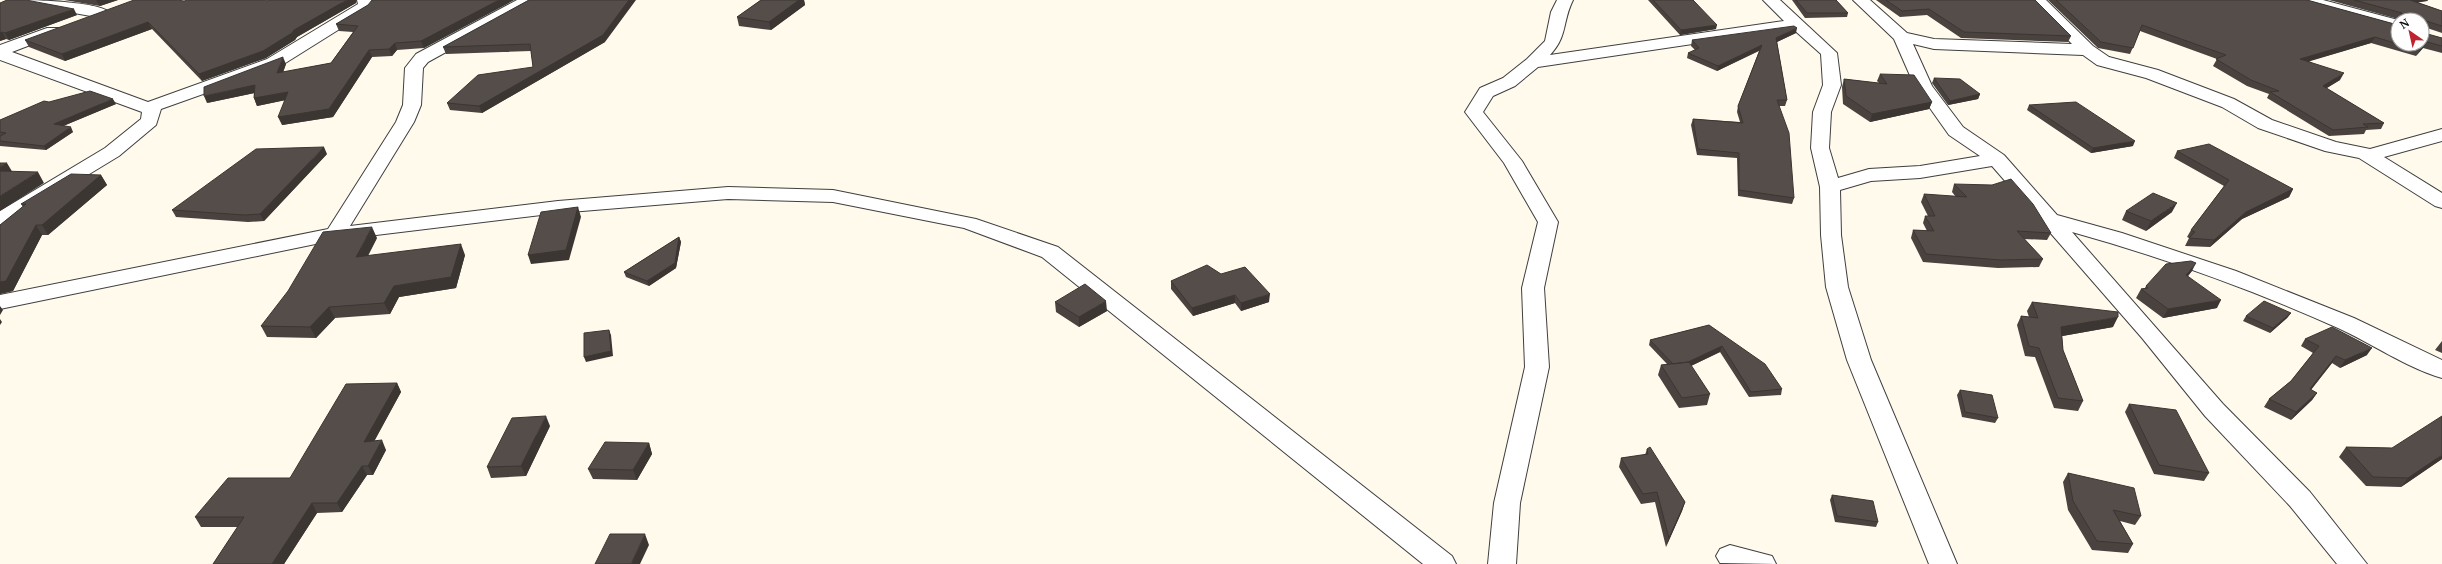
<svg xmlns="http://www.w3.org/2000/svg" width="2442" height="564" viewBox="0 0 2442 564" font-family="'Noto Serif',serif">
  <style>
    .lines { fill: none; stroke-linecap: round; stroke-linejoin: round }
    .minor-casing { stroke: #3f3f3f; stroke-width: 2 }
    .minor { fill: #fff; fill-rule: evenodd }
    .wall { fill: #49423f }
    .shaded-wall { fill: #3c3633 }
    .building { fill: #554d49; stroke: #3c3633 }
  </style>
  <rect width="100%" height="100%" fill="#fffaec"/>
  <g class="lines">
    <defs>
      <path id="minor" d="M21 0C37 0 102 2 110 13L102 18 29 5Z
        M357 0H374L376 2 370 10 279 67 161 109 156 125 119 156 7 224 0 226V211L105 148 141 119 142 112 0 60V45L47 28H59L61 31 59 34 12 52 148 102 267 59 358 4Z
        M517 0H537L535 3 428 62 423 68 421 105 414 122 350 226 558 201 728 187 833 190 976 219 1058 247 1452 556 1456 564H1423L1042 257 964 228 833 202 728 199 558 213 335 240 0 309V295L328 229 396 122 403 105 405 68 416 54Z
        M1557 0H1573C1562 22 1568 36 1550 55L1784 21 1763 0H1780L1837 53 1841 85 1831 112 1829 148 1838 178 1869 169 1920 166 1980 156 1949 135 1915 87 1894 39 1853 0H1870L1907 33 1934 39 2072 44 2029 0H2046L2093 46 2109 57 2158 70 2234 99 2272 120 2336 142 2370 149 2442 129V141L2384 157 2442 193V208L2435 206 2359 158 2325 151 2258 128 2222 107 2146 78 2097 65 2083 55 1934 49 1913 44 1932 86 1963 127 2004 155 2057 215 2122 233 2236 271 2354 318 2442 360V378C2407 368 2371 343 2338 328 2253 290 2162 257 2072 232L2223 404 2310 492 2367 564H2337L2290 506 2205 416 2142 338 1992 166 1920 178 1871 181 1840 190 1841 235 1848 287 1871 360 1957 564H1929L1847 360 1826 287 1821 235 1820 187 1811 148 1813 112 1823 85 1821 54 1793 29 1538 67 1515 86 1493 96 1483 112 1522 161 1558 222 1544 288 1549 367 1520 503 1516 564H1488L1494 503 1525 367 1522 288 1538 222 1504 163 1465 112 1480 88 1503 78 1527 59 1545 41 1551 12Z
        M2297 0H2323L2398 20V30L2299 3Z
        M1730 545 1772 556 1776 564 1720 563 1716 556 1720 549Z"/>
    </defs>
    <use href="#minor" class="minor-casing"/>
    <use href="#minor" class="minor"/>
  </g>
  <path class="wall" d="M64 0H118L100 6Z
    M514 0 424 48 397 50 392 56 372 57 333 117 282 125 285 100 257 106 254 98V93L207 103 286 64 283 72 331 63 353 32 339 31 336 24 368 5Z
    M529 0 605 42 482 113 450 110 447 103 533 67 531 51 446 54 443 47Z
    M761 0H804L805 5 771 30 739 26 737 17Z
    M1648 0H1693L1716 29 1680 35Z
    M1792 0H1836L1848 13 1847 17 1805 18Z
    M1876 0H2035L2071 36 2068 42 1961 38 1927 15 1900 17Z
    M2048 0H2307L2398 25V44H2422V20H2399L2398 19 2329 0H2428L2427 1 2417 2 2442 11V33L2424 27V33L2442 38V53L2423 48 2416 56 2371 43 2309 61 2340 80 2326 88 2384 123 2381 129 2366 130 2364 134 2329 136 2267 98 2269 94 2247 86 2213 66 2217 59 2140 31 2130 54 2098 48Z
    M184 1H268L356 3 297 37 295 40 266 58 202 81 152 29 65 61 29 47 25 40Z
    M0 3 77 15 9 40 6 39 0 41Z
    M1796 33 1777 42 1787 100 1785 106H1779L1794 198 1792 204 1738 196 1737 158 1697 155 1691 125 1693 119 1740 122 1737 112 1738 106 1759 51 1717 71 1687 58 1688 53 1695 50 1691 46 1692 40Z
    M1880 74 1932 102 1929 109 1870 122 1843 104 1842 87 1844 79 1879 83 1877 81Z
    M1934 78 1980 94 1978 99 1948 105 1932 83Z
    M49 102 116 104 63 126 73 132 46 150 0 146V136H1H0V120Z
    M2029 105 2133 146 2091 153 2027 110Z
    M2177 151 2293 189 2289 197 2242 219 2210 247 2185 246 2189 238 2187 237 2191 230 2224 186 2174 158Z
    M327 154 264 221 248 222 176 217 172 210Z
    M101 175 107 185 48 235H42L13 291 0 294V225L23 207 21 204Z
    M1954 184 2051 233 2047 240 2024 239 2043 259 2039 267 1998 268 1923 262 1911 238 1913 230 1927 231 1923 223 1925 216H1928L1921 202 1924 194 1956 197 1952 192Z
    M2126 211 2172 212 2146 231 2122 220Z
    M679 237 681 242 676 268 649 286 626 277 624 272Z
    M377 238 368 256 465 255 456 288 399 297 390 314 335 318 316 338 267 337 261 326Z
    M2192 271 2188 276 2217 308 2163 318 2136 298 2141 289 2145 288 2146 286Z
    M1221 274 1269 302 1241 311 1235 303 1193 316 1171 289V281Z
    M1055 302 1107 311 1079 327 1056 312Z
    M2032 302 2113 327 2062 336 2063 350 2083 401 2078 411 2054 408 2035 357 2025 356 2017 325 2021 316 2029 317 2027 311Z
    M2291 313 2287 318 2270 333 2243 321 2246 316Z
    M1709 325 1782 389 1781 395 1749 397 1720 352 1691 366 1710 394 1707 405 1679 408 1658 375 1661 365 1667 364 1649 345 1650 340Z
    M2305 339 2367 355 2340 368 2332 363 2311 390 2317 393 2312 400 2291 420 2264 407 2269 399 2291 381 2313 353 2301 346Z
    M2442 341V353L2435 350Z
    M397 383 401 392 374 441 386 450 373 475H367L342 512 317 513 284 564H213L238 527H201L195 517 290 478Z
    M1960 390 1998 418 1995 423 1962 417 1957 395Z
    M2129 404 2209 473 2204 481 2154 474 2125 412Z
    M550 426 526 476 491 478 487 467Z
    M649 443 652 454 637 480 593 479 588 469Z
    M2346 447 2392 448 2442 459 2401 487 2366 486 2339 457Z
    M1647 449 1685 502 1682 511 1666 547 1655 502 1641 504 1619 467 1621 458 1645 455Z
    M2068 473 2141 516 2135 525 2120 521 2133 544 2128 553 2092 550 2068 510 2063 482Z
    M1832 495 1878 522 1876 527 1835 522 1830 500Z"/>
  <path class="shaded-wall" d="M96 0H118L100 6Z
    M347 0H357L356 3 297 37 295 40 266 58 202 81 199 74 294 30Z
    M499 0H514L424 48 421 41Z
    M629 0H636L605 42 482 113 479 106Z
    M799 0H804L805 5 771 30 769 22Z
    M2405 0H2428L2427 1 2403 5Z
    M74 9 77 15 9 40 5 33Z
    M148 22 152 29 65 61 62 54Z
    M1717 25 1716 29 1680 35 1681 30Z
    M1797 28 1796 33 1775 43 1776 38Z
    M2 32 6 39 0 41V33Z
    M2375 37 2371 43 2297 65 2300 59Z
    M2427 42 2423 48 2416 56 2420 50Z
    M395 43 397 50 392 56 389 49Z
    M1762 45 1760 50 1717 71 1718 66Z
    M369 50 372 57 333 117 282 125 278 117Z
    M283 57 286 64 280 81 277 73Z
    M2344 73 2340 80 2319 93 2323 86Z
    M255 85 259 92 207 103 204 96Z
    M288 92 291 99 257 106 254 98Z
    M1980 94 1978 99 1948 105 1950 101Z
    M113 99 116 104 56 129 54 124Z
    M1932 102 1929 109 1870 122 1872 114Z
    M71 127 73 132 46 150 44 146Z
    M2135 141 2133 146 2091 153 2093 148Z
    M324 147 327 154 264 221 260 214Z
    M7 163 13 173 0 180V167Z
    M38 172 44 183 0 211V196Z
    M101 175 107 185 48 235 42 225Z
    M2293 189 2289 197 2242 219 2210 247 2214 240 2246 212Z
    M2177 203 2172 212 2146 231 2151 221Z
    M578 207 581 217 569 260 531 264 528 255Z
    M36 225 42 235 13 291 0 294V282Z
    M372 227 377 238 361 268 356 257Z
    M679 237 681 242 676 268 649 286 647 281Z
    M461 244 465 255 456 288 399 297 390 314 384 303 394 286Z
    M2196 263 2192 271 2182 283 2186 275Z
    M1270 294 1269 302 1241 311V303Z
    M1235 295V303L1193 316 1192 308Z
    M2221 300 2217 308 2163 318 2168 309Z
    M1106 301 1107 311 1079 327V317Z
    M0 306 3 310 0 315Z
    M329 307 335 318 316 338 310 327Z
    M2291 313 2287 318 2270 333 2273 328Z
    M2118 317 2113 327 2057 337 2061 327Z
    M0 319 2 322 0 325Z
    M609 330 611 335 613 356 586 362 584 357Z
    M1722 346 1720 352 1676 373 1677 368Z
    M2372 348 2367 355 2340 368 2345 360Z
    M2336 356 2332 363 2305 397 2310 389Z
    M397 383 401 392 369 451 364 442Z
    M2317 393 2312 400 2291 420 2296 412Z
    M546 416 550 426 526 476 521 466Z
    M382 440 386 450 373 475 368 466Z
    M649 443 652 454 637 480 633 470Z
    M2442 455V459L2401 487 2408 478Z
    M362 466 367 475 342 512 337 503Z
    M1685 502 1682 511 1666 547 1669 538Z
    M312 503 317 513 284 564H272Z
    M645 534 649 545 640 564H631Z"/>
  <path class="building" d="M7 0H26L74 9 5 33 2 32 0 33V3Z
    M134 0H177L184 1 188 0H264L268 1V0H347L294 30 292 33 263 51 199 74 148 22 62 54 25 40Z
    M372 0H499L421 41 395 43 389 49 369 50 329 109 278 117 288 92 254 98 255 85 204 96V87L283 57 277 73 331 63 358 26 336 24 368 5Z
    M529 0H629L603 35 479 106 447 103 478 75 533 67 530 44 443 47Z
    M761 0H799L769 22 737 17Z
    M1653 0H1693L1717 25 1681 30Z
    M1796 0H1836L1848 13H1807Z
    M1886 0H2035L2071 36 1964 32 1929 9 1902 11Z
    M2056 0H2307L2398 25V44L2375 37 2300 59 2344 73 2323 86 2384 123 2363 124 2368 127 2333 130 2270 92 2279 91 2251 80 2216 59 2226 55 2142 25 2133 48 2101 42Z
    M2354 0H2410L2442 11V26L2426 21 2424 22V33L2442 38V46L2427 42 2420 50 2399 44H2422V20H2402V13Z
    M1794 26 1797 28 1776 38 1787 100H1777L1789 133 1794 198 1739 190V153L1698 149 1693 119 1743 123 1738 106 1762 45 1718 66 1688 53 1699 48 1692 40Z
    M1880 74 1914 75 1932 102 1872 114 1846 96 1844 79 1887 84Z
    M1934 78 1960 79 1980 94 1950 101Z
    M90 91 113 99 54 124 71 127 44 146 0 141V136L6 133 0 132V120L44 101 49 102Z
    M2076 102 2135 141 2093 148 2029 105Z
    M2209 144 2293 189 2246 212 2214 240 2189 238 2195 232 2191 230 2229 180 2177 151Z
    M324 147 260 214 245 215 172 210 256 149Z
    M0 163H7L0 167Z
    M0 171 38 172 0 196Z
    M71 174 101 175 42 225H36L6 281 0 282V225L26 204H21Z
    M2011 179 2033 204 2051 233 2017 231 2043 259 2001 260 1926 254 1913 230 1934 231 1925 216H1935L1924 194 1967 197 1954 184 1992 185Z
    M2153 193 2177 203 2151 221 2126 211Z
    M578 207 566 250 528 255 541 212Z
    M372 227 356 257 461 244 451 277 394 286 384 303 329 307 310 327 261 326 288 291 323 232Z
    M679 237 675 263 647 281 624 272Z
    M2191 261 2196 263 2186 275 2221 300 2168 309 2141 289 2148 288 2146 286 2166 264Z
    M1207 265 1221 274 1245 267 1270 294 1241 303 1235 295 1192 308 1171 281Z
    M1085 284 1106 301 1079 317 1055 302Z
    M2264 301 2291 313 2273 328 2246 316Z
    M2032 302 2118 312V317L2061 327 2063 350 2083 401 2058 398 2039 348 2029 346 2021 316 2038 318Z
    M1709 325 1765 364 1782 389 1751 392 1722 346 1688 362 1673 364 1650 340Z
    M2332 327 2372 348 2345 360 2336 356 2310 389 2317 393 2296 412 2269 399 2291 381 2319 346 2305 339Z
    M609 330 611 351 584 357V333Z
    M1689 362 1710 394 1682 398 1661 365Z
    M397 383 364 442 382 440 368 466H362L337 503H312L272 564H213L244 517H195L228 478H290L346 384Z
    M1960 390 1992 395 1998 418 1965 412Z
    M2129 404 2176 410 2209 473 2159 465Z
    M546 416 521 466 487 467 512 418Z
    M2442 416V455L2408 478 2373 477 2346 447 2392 448Z
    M605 442 649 443 633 470 588 469Z
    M1650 447 1685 502 1669 538 1657 492 1643 494 1621 458 1648 454 1647 449Z
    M2068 473 2134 488 2141 516 2113 510 2133 544 2097 541 2073 501Z
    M1832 495 1873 501 1878 522 1837 516Z
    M610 534H645L631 564H595Z"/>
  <g transform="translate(2410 32) rotate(326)"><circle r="19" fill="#ffffff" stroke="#9e9e9e"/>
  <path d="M0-3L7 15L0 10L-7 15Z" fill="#be2331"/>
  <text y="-6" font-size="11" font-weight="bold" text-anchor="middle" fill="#0c0c0c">N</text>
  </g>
</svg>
